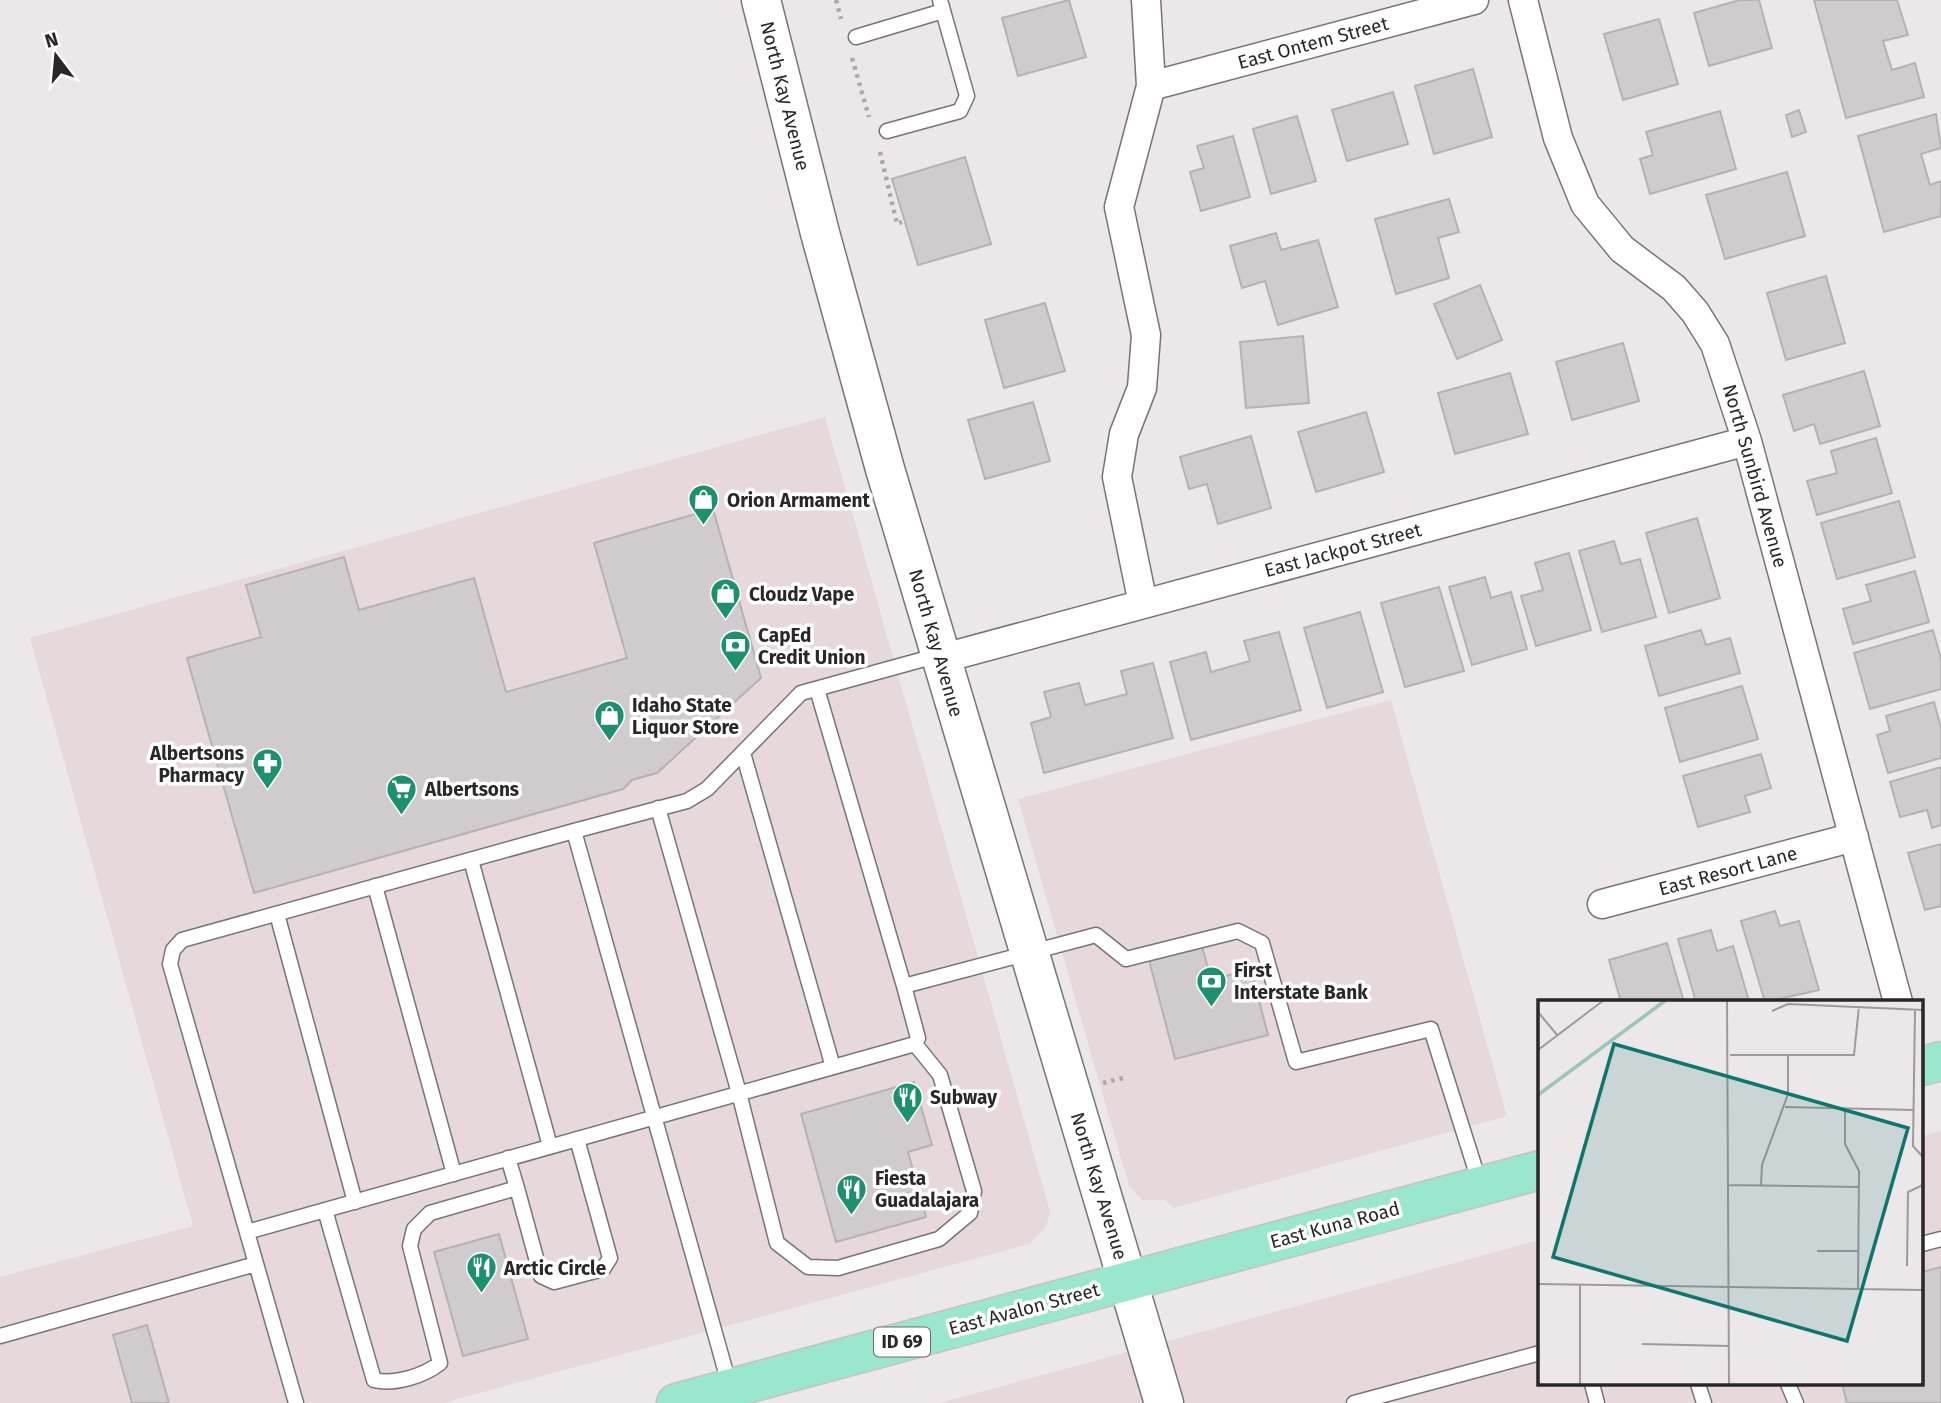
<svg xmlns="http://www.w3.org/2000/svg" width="1941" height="1403" viewBox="0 0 1941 1403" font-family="'Fira Sans',sans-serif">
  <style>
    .built { fill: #e6d8db }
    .building { fill: #d0cbcc; stroke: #b6b2b3; stroke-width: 2 }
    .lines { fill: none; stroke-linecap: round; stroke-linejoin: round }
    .lane-casing { stroke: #787475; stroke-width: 17 }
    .street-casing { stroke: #787475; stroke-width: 31 }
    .secondary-casing { stroke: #787475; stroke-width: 41 }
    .primary-casing { stroke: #c3c3c3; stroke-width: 41 }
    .path { stroke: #aca8a8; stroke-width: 4.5; stroke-dasharray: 3.5 5; stroke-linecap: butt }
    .lane { stroke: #fff; stroke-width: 14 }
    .street { stroke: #fff; stroke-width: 28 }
    .secondary { stroke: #fff; stroke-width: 38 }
    .primary { stroke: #9ae6ce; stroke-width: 38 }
    .labels { text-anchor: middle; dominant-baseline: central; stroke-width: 7; stroke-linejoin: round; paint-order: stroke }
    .shield { fill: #fff; stroke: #696868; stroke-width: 2 }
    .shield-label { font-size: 18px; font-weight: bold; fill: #292727 }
    .street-label { font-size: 19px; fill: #292727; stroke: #fff }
    .poi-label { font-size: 19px; font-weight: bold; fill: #292727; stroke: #fff; text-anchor: start }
    .inset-river { fill: none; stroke: #9bc5b5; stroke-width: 3.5 }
    .inset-road { fill: none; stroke: #9e9a9b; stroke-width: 2 }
    .view { fill: #0f766e; fill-opacity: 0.15; stroke: #0f766e; stroke-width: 3.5 }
    .inset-edge { fill: none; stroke: #292727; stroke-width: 3.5 }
  </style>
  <rect width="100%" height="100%" fill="#ece7e8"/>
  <path class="built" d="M825 417 1050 1212 1046 1227 1029 1244 443 1403H0V1277L193 1226 30 638Z
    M1391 700 1507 1116 1173 1208 1165 1200H1142L1129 1186 1018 799Z
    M1941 1131V1403H940L1540 1240V1384H1922V1136Z"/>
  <path class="building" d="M1069 0 1086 57 1018 76 1002 18Z
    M1740 0H1759L1772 48 1709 66 1694 13Z
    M1814 0H1897L1908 35 1883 41 1892 70 1915 63 1924 97 1846 118Z
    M1659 19 1678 84 1623 100 1604 34Z
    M1473 69 1492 137 1434 154 1415 86Z
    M1393 92 1408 144 1347 161 1332 110Z
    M1799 110 1806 132 1792 137 1786 115Z
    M1720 111 1736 169 1650 194 1640 159 1653 155 1646 132Z
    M1936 114 1941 148 1921 154 1930 185 1941 181V216L1884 232 1858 136Z
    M1297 116 1316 181 1271 194 1253 129Z
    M1233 136 1250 197 1201 211 1190 172 1204 168 1197 146Z
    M965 157 991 244 918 265 892 179Z
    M1787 172 1805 236 1725 259 1706 195Z
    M1449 199 1459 232 1438 238 1449 278 1396 294 1375 219Z
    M1276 233 1281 250 1318 240 1338 307 1278 325 1265 281 1242 288 1230 246Z
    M1826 276 1845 343 1786 360 1767 293Z
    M1480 285 1502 340 1457 359 1434 304Z
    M1045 303 1065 371 1004 388 985 320Z
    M1303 336 1309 403 1246 408 1240 342Z
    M1623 343 1639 401 1572 420 1556 362Z
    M1864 371 1880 426 1820 444 1814 424 1794 431 1783 395Z
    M1510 373 1528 434 1455 454 1438 393Z
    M1033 402 1050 461 985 479 968 420Z
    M1366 412 1384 472 1316 492 1298 432Z
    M1251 436 1271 508 1218 524 1207 484 1189 489 1180 457Z
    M1876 438 1892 493 1817 515 1807 481 1837 473 1831 451Z
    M1899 501 1915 557 1837 579 1821 523Z
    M713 509 761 678 657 773 632 780 623 789 254 893 187 658 261 637 246 585 344 557 359 610 474 578 506 692 627 658 594 543Z
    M1697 518 1720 598 1669 613 1646 533Z
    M1614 541 1621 564 1640 559 1656 617 1602 632 1579 551Z
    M1569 553 1591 630 1536 646 1521 596 1543 590 1535 563Z
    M1915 571 1929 622 1853 644 1843 609 1871 601 1866 585Z
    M1485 577 1491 598 1511 592 1527 649 1472 665 1449 587Z
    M1439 587 1464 671 1405 687 1381 603Z
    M1360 612 1383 692 1327 708 1304 628Z
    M1701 630 1706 645 1730 638 1740 673 1659 696 1645 646Z
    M1933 630 1941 659V689L1870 709 1854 653Z
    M1279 632 1301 710 1191 740 1170 662 1206 652 1211 672 1250 661 1244 641Z
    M1153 663 1173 738 1044 773 1031 723 1051 717 1044 692 1079 683 1085 705 1127 694 1121 671Z
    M1742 686 1758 739 1680 762 1665 708Z
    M1934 702 1941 728V758L1888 773 1877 735 1890 731 1886 716Z
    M1761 754 1771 788 1745 796 1750 812 1698 827 1683 776Z
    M1941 767V825L1932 828 1927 810 1900 817 1890 782Z
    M1941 844V906L1925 910 1908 853Z
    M1775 911 1780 926 1799 921 1819 990 1765 1002 1741 921Z
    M1711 930 1717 951 1733 946 1749 1001 1696 1002 1678 939Z
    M1667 943 1684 1002H1621L1609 960Z
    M1202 946 1211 980 1251 969 1268 1035 1175 1059 1149 960Z
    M914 1082 932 1145 908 1152 926 1217 836 1242 801 1114Z
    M499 1234 528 1339 463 1356 434 1252Z
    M1941 1267V1403H1847L1842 1384H1922V1272Z
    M147 1325 169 1403H132L113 1335Z"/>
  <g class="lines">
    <defs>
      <path id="lane" d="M856 37 943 11
        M887 131 960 111 967 96 940 0
        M817 689 904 986
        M743 753 833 1067
        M658 808 739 1093 777 1243 808 1267 838 1268 939 1239 970 1213 974 1191 940 1075 915 1044
        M574 831 687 801 707 789 801 693 939 655
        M471 860 550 1146
        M375 886 454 1174
        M277 914 355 1202
        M517 1188 541 1276 554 1282 603 1269 610 1258 577 1139
        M325 1210 374 1380C394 1385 424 1376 440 1363L410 1246 414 1229 430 1213 517 1188 508 1158
        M247 1232 915 1044 918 1038 904 986 1096 935 1126 959 1238 931 1262 943 1296 1062 1431 1029 1480 1184
        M1922 1244 1941 1239
        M0 1336 256 1264
        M1592 1384 1597 1403
        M1698 1384 1704 1403
        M1788 1384 1796 1403
        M296 1403 170 964 173 950 182 940 574 831 730 1387
        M1354 1403 1540 1353"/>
      <path id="street" d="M1523 0 1558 138 1585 204 1622 249 1674 288 1695 312 1715 344 1747 441 1898 1002
        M1151 86 1474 0
        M1143 604 1117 477 1124 434 1142 388 1146 335 1119 207 1151 86 1146 0
        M940 659 1747 441
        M1602 904 1854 837"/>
      <path id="secondary" d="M761 0 820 233 885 469 1164 1403"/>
      <path id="primary" d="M1922 1066 1941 1061
        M676 1403 1540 1170"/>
    </defs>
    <use href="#lane" class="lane-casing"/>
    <use href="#street" class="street-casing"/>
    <use href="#secondary" class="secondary-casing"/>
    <use href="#primary" class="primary-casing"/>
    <path class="path" d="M836 0 841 19
      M852 58 869 117
      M880 152 897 224 902 222
      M1103 1083 1127 1077"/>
    <use href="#lane" class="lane"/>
    <use href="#street" class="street"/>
    <use href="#secondary" class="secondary"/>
    <use href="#primary" class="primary"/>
  </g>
  <defs>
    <symbol id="shop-pin" viewBox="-11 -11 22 30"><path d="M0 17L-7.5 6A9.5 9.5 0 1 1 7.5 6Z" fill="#1e8f6f" stroke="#fff"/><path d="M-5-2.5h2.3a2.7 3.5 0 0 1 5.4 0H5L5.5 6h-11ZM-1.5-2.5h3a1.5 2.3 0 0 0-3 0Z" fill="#fff"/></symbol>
    <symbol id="bank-pin" viewBox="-11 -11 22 30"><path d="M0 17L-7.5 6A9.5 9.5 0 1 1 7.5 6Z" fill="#1e8f6f" stroke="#fff"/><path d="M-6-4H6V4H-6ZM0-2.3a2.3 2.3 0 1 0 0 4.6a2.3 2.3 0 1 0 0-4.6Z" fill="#fff"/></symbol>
    <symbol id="pharmacy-pin" viewBox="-11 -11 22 30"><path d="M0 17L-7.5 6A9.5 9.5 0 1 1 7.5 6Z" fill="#1e8f6f" stroke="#fff"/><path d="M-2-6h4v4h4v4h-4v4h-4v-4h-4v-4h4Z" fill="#fff"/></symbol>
    <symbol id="supermarket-pin" viewBox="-11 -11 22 30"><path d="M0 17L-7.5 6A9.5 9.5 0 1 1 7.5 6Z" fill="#1e8f6f" stroke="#fff"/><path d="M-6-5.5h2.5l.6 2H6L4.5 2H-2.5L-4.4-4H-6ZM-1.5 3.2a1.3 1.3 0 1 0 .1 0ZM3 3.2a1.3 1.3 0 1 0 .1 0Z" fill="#fff"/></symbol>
    <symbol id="restaurant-pin" viewBox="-11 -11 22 30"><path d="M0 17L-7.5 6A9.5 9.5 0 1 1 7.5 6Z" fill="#1e8f6f" stroke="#fff"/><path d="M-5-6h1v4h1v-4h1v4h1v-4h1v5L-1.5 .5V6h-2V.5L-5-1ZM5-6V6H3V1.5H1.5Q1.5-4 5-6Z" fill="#fff"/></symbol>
  </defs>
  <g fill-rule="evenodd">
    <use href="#shop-pin" x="686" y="482" width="35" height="47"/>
    <use href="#shop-pin" x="708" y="576" width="35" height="47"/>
    <use href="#bank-pin" x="718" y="628" width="35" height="47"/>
    <use href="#shop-pin" x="592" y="698" width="35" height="47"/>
    <use href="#pharmacy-pin" x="250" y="746" width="35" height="47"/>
    <use href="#supermarket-pin" x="384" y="772" width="35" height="47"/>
    <use href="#bank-pin" x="1194" y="964" width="35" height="47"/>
    <use href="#restaurant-pin" x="890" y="1080" width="35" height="47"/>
    <use href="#restaurant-pin" x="834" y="1172" width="35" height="47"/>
    <use href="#restaurant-pin" x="464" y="1250" width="35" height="47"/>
  </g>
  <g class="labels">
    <rect class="shield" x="874" y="1327.5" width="56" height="29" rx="5"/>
    <g class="shield-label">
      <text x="902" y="1342">ID 69</text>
    </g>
    <g class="street-label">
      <text transform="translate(1313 43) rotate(-15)">East Ontem Street</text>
      <text transform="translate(785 96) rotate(76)">North Kay Avenue</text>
      <text transform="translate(1755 476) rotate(74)">North Sunbird Avenue</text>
      <text transform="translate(1343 550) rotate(-15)">East Jackpot Street</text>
      <text transform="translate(936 643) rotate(74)">North Kay Avenue</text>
      <text transform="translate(1728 871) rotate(-15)">East Resort Lane</text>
      <text transform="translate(1099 1186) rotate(73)">North Kay Avenue</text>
      <text transform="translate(1335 1225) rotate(-15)">East Kuna Road</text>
      <text transform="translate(1024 1309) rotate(-15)">East Avalon Street</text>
    </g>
    <g class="poi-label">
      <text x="727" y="500">Orion Armament</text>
      <text x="749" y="594">Cloudz Vape</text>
      <text x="758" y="635">CapEd<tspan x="758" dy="22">Credit Union</tspan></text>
      <text x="632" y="705">Idaho State<tspan x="632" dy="22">Liquor Store</tspan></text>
      <text x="244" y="753" text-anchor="end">Albertsons<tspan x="244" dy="22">Pharmacy</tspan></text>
      <text x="425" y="789">Albertsons</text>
      <text x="1234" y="970">First<tspan x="1234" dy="22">Interstate Bank</tspan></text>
      <text x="930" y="1097">Subway</text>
      <text x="875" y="1178">Fiesta<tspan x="875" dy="22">Guadalajara</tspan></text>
      <text x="504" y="1268">Arctic Circle</text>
    </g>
  </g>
  <g transform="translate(1538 1000)">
    <rect width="385" height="385" fill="#ece7e8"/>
    <path class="inset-river" d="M0 95 128 0"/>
    <path class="inset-road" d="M189 0 191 385M377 10 375 146 385 157M234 11 250 4 385 10M0 12 20 36M0 50 66 0M192 55H316L321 6M247 107 376 110M307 108V144L321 171 320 289M190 185 321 187M223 185 224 165 250 94V56M279 251H320M369 266 370 192 385 185M0 284 385 290M42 285V385M104 344 191 346"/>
    <path class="view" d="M76 44 370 128 309 341 15 257Z"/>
    <rect width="385" height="385" class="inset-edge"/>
  </g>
  <g transform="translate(56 56) rotate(344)" stroke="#ffffff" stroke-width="5" paint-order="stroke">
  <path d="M0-5L12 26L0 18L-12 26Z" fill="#292727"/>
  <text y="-10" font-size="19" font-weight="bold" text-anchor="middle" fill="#292727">N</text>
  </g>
</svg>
